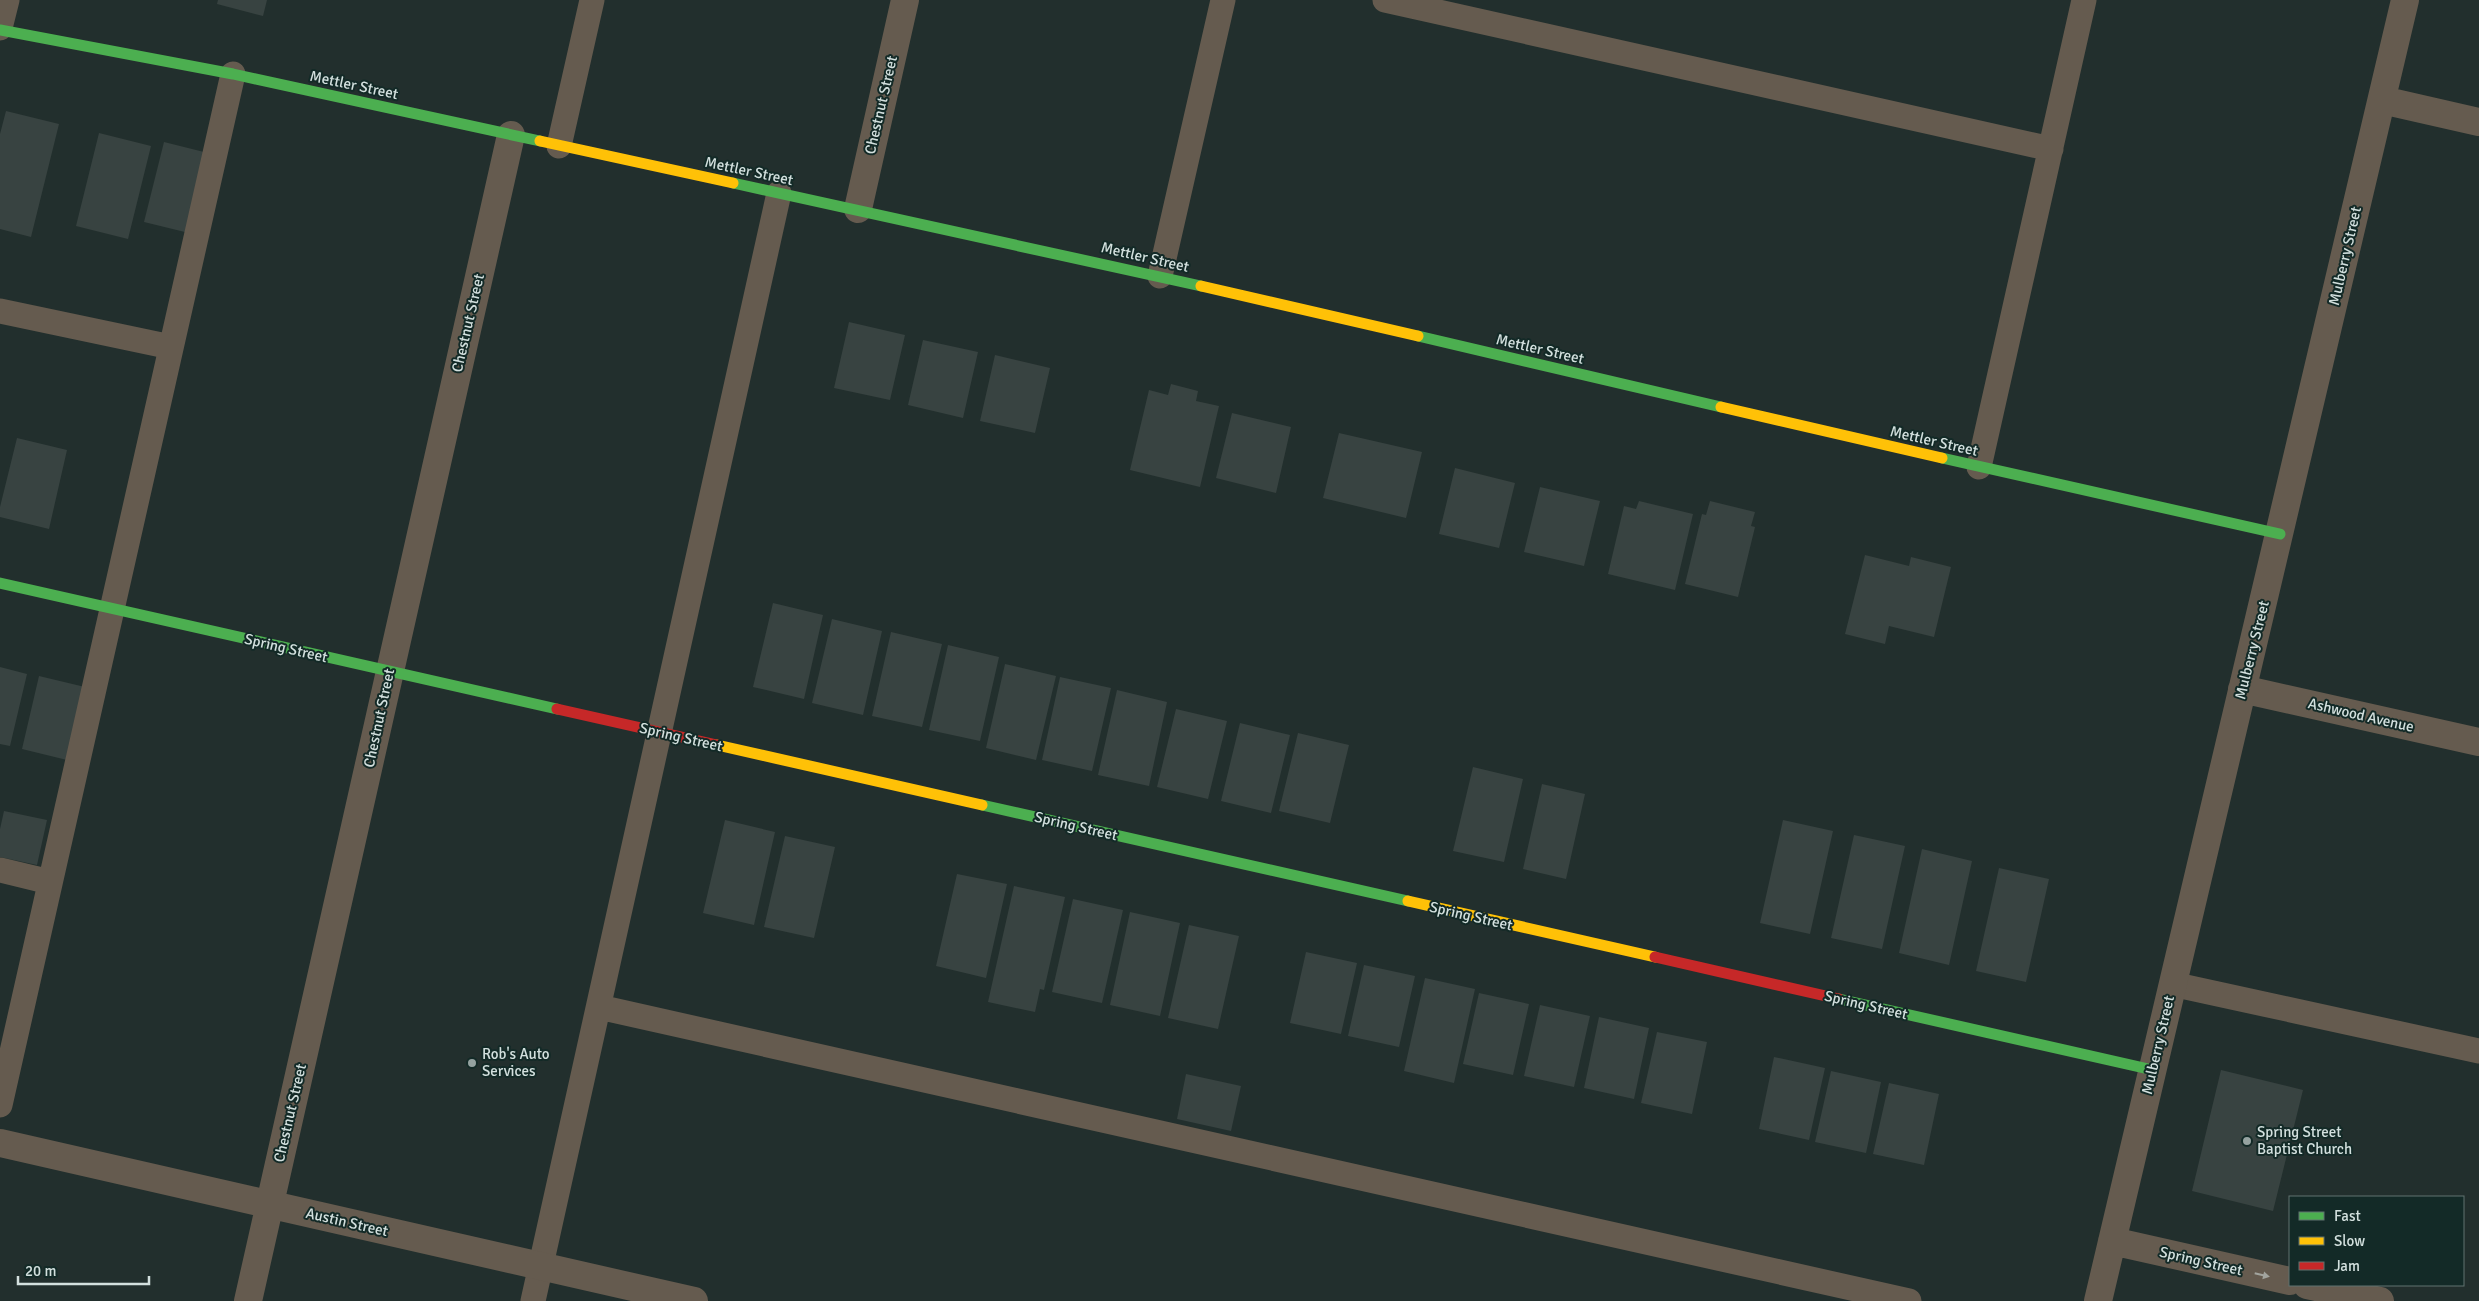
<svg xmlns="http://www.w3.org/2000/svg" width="2479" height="1301" viewBox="0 0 2479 1301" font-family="Signika,sans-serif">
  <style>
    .building { fill: #384341 }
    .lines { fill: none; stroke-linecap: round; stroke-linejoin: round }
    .lane { stroke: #655b4f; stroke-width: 25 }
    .street { stroke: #655b4f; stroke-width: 28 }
    .fast { stroke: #4caf50; stroke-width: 11 }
    .slow { stroke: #ffc107; stroke-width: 11 }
    .jam { stroke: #c62828; stroke-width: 11 }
    .oneway { fill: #a2a49e }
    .poi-dot { fill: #95a2a0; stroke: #132a27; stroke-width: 2 }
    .labels { text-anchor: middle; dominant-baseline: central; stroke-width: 4; stroke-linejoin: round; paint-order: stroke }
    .street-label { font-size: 15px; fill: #d3e0de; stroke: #132a27 }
    .poi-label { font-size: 15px; fill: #d3e0de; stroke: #132a27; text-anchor: start }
  </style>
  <rect width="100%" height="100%" fill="#222f2d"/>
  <path class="building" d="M218 0H267L263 16 217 4Z
    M6 111 59 124 31 237 0 229V134Z
    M99 133 151 146 128 239 76 226Z
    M164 142 208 153 189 233 144 222Z
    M849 322 905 335 890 400 834 388Z
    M923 340 978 352 963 418 908 405Z
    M995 355 1050 368 1035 433 980 421Z
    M1171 384 1198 391 1196 401 1219 406 1200 487 1130 470 1149 390 1168 395Z
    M1232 413 1291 427 1276 493 1216 478Z
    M1339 433 1422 452 1406 518 1323 498Z
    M17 438 67 450 49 529 0 517V507Z
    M1455 468 1515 483 1499 548 1439 534Z
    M1540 487 1600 501 1584 566 1524 552Z
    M1639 501 1693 514 1675 590 1608 574 1624 506 1636 509Z
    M1710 501 1755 512 1751 526 1755 527 1738 597 1685 584 1702 514 1706 515Z
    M1865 555 1909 566 1911 557 1951 567 1934 637 1889 626 1885 644 1845 634Z
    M773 603 823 615 804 699 753 687Z
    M832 619 882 631 863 715 812 703Z
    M891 632 942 644 922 727 872 716Z
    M948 645 999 657 980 741 929 730Z
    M1005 664 1056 676 1036 760 986 748Z
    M0 667 27 674 10 746 0 744Z
    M39 676 85 687 67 760 22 749Z
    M1060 677 1111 688 1092 771 1042 760Z
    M1117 690 1167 702 1149 786 1098 775Z
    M1176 709 1227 721 1208 799 1157 787Z
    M1240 723 1290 735 1271 813 1221 801Z
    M1298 733 1349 745 1330 823 1279 811Z
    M1473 767 1523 779 1504 862 1453 851Z
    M1542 784 1585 794 1566 879 1523 869Z
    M4 811 47 820 37 865 0 857V829Z
    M725 820 775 832 754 925 703 913Z
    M1783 820 1833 831 1810 934 1760 923Z
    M1854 835 1905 846 1882 949 1831 938Z
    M785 836 835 847 814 938 764 927Z
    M1922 849 1972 861 1949 965 1899 953Z
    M1999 868 2049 879 2026 982 1976 971Z
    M957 874 1007 884 986 978 936 966Z
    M1014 886 1065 897 1044 990 1040 989 1035 1012 988 1002Z
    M1073 899 1123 910 1102 1003 1052 992Z
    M1130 912 1180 923 1160 1016 1110 1005Z
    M1189 925 1239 936 1218 1029 1168 1018Z
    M1306 952 1357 963 1341 1034 1290 1023Z
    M1364 965 1415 976 1399 1047 1348 1036Z
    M1425 978 1475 989 1454 1083 1404 1071Z
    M1479 993 1529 1004 1513 1075 1463 1064Z
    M1540 1005 1590 1016 1574 1087 1524 1076Z
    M1599 1017 1649 1028 1634 1099 1584 1088Z
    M1657 1032 1707 1042 1692 1114 1641 1103Z
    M1774 1057 1825 1068 1809 1140 1759 1129Z
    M2221 1070 2303 1090 2273 1211 2192 1191Z
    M1831 1071 1881 1082 1866 1153 1815 1142Z
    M1186 1074 1241 1086 1231 1131 1177 1119Z
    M1889 1083 1939 1094 1924 1165 1873 1154Z"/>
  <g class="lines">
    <path class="lane" d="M1385 0 2051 149
      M0 28 7 0
      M559 146 592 0
      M1160 276 1223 0
      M0 311 171 347
      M1979 467 2084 0
      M0 870 50 882
      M2172 984 2479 1051
      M599 1007 1909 1301
      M0 1105 233 74
      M533 1301 779 193"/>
    <path class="street" d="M2382 100 2479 122
      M858 209 905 0
      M2242 689 2479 742
      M0 1143 694 1301
      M2112 1241 2290 1281
      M2307 1285 2380 1301
      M248 1301 511 135
      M2098 1301 2405 0"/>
    <path class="fast" d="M0 30 233 74 540 141
      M733 183 1201 286
      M1418 336 1721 407
      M1942 458 2280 534
      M0 583 557 709
      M982 805 1408 901
      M1839 999 2153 1070"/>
    <path class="slow" d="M540 141 733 183
      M1201 286 1418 336
      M1721 407 1942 458
      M717 745 982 805
      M1408 901 1655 957"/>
    <path class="jam" d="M557 709 717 745
      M1655 957 1839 999"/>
  </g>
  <defs><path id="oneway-solid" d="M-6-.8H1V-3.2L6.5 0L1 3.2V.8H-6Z" transform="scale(1.25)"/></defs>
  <use class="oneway" href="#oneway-solid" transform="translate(2262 1275) rotate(13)"/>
  <g class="poi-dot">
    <circle cx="472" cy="1063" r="5"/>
    <circle cx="2247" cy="1141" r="5"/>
  </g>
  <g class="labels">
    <g class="street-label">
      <text transform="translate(354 85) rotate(12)">Mettler Street</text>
      <text transform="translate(881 105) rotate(-77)">Chestnut Street</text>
      <text transform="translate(749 171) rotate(12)">Mettler Street</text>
      <text transform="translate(2345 256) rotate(-77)">Mulberry Street</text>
      <text transform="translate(1145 257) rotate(13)">Mettler Street</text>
      <text transform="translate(468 323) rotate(-77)">Chestnut Street</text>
      <text transform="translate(1540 349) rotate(13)">Mettler Street</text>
      <text transform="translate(1934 441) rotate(13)">Mettler Street</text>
      <text transform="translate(286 648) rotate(13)">Spring Street</text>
      <text transform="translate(2252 650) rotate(-76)">Mulberry Street</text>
      <text transform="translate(2361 715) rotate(13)">Ashwood Avenue</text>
      <text transform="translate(379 718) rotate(-78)">Chestnut Street</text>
      <text transform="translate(681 737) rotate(13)">Spring Street</text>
      <text transform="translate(1076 826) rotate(13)">Spring Street</text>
      <text transform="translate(1471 916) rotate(13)">Spring Street</text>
      <text transform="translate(1866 1005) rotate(13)">Spring Street</text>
      <text transform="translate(2158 1045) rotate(-77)">Mulberry Street</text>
      <text transform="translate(290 1113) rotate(-77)">Chestnut Street</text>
      <text transform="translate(347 1222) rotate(13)">Austin Street</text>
      <text transform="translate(2201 1261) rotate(13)">Spring Street</text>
    </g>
    <g class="poi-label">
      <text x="482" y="1054">Rob's Auto<tspan x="482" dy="17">Services</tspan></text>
      <text x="2257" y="1132">Spring Street<tspan x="2257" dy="17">Baptist Church</tspan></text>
    </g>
  </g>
  <rect x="2289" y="1196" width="175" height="90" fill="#132a27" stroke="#607370"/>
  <rect x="2299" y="1212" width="25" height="8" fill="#4caf50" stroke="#607370"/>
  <text x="2334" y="1221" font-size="15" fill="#d3e0de">Fast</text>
  <rect x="2299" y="1237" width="25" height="8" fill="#ffc107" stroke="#607370"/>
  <text x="2334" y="1246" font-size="15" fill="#d3e0de">Slow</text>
  <rect x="2299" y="1262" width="25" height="8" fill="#c62828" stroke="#607370"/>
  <text x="2334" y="1271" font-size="15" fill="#d3e0de">Jam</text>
  <path d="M18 1276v8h131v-8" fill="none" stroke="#d3e0de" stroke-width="2.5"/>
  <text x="25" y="1276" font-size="15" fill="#d3e0de" stroke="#132a27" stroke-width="4" paint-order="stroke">20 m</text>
</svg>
